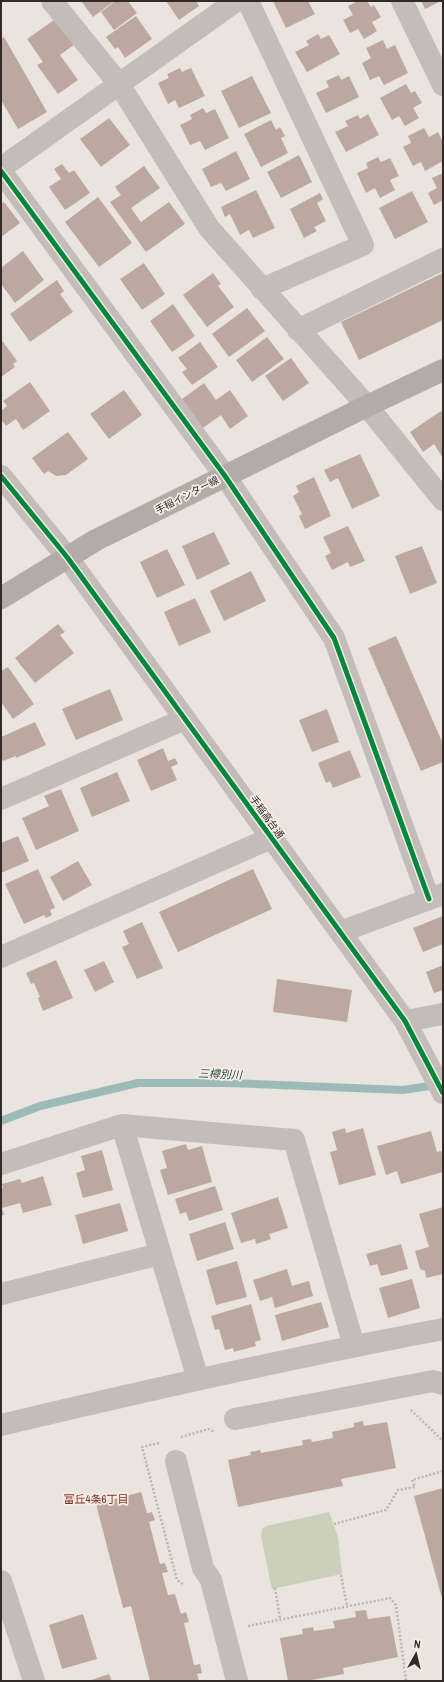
<svg xmlns="http://www.w3.org/2000/svg" width="444" height="1682" viewBox="0 0 444 1682" font-family="'Archivo Narrow','Noto Sans JP',sans-serif">
  <style>
    .green { fill: #cccfba }
    .lines { fill: none; stroke-linecap: round; stroke-linejoin: round }
    .stream { stroke: #9cbbb8; stroke-width: 8 }
    .building { fill: #bda8a1 }
    .path { stroke: #bcb4b0; stroke-width: 2.5; stroke-dasharray: 2 2; stroke-linecap: butt }
    .minor { stroke: #c3bcb8; stroke-width: 22 }
    .major { stroke: #b2aba7; stroke-width: 22 }
    .cycleway-casing { stroke: #f7ede5; stroke-width: 8 }
    .cycleway { stroke: #00873e; stroke-width: 5 }
    .labels { text-anchor: middle; dominant-baseline: central; stroke-width: 3.5; stroke-linejoin: round; paint-order: stroke }
    .street-label { font-size: 10px; fill: #332a27; stroke: #f7ede5 }
    .water-label { font-size: 11px; font-style: italic; fill: #205150; stroke: #f7ede5 }
    .neighbourhood-label { font-size: 11px; fill: #7c3326; stroke: #f7ede5 }
  </style>
  <rect width="100%" height="100%" fill="#eae4df"/>
  <path class="green" d="M329 1512 338 1537 342 1574 272 1589 261 1537 262 1529 266 1526Z"/>
  <g class="lines">
    <path class="stream" d="M1 1121 40 1106 138 1083H228L403 1090 436 1085"/>
  </g>
  <path class="building" d="M81 1H114L93 17Z
    M115 1H128L137 13 114 30 101 12Z
    M166 1H196L199 6 179 20Z
    M273 1H308L315 14 286 28Z
    M358 1H367L371 7 374 5 381 17 372 22 377 31 364 39 358 29 350 33 343 20 353 15 348 6Z
    M421 1H441L425 9Z
    M136 16 152 39 125 58 118 47 115 49 106 37Z
    M57 18 75 44 60 55 78 80 58 94 37 65 43 62 27 39Z
    M318 34 321 39 329 35 340 54 307 72 295 52 309 45 306 41Z
    M4 37 47 112 18 129 1 100V39Z
    M383 40 387 49 395 45 408 73 384 85 379 76 370 80 362 63 371 58 366 48Z
    M180 68 182 72 191 68 205 96 179 108 175 100 168 104 158 83 169 78 167 74Z
    M339 75 341 80 349 76 359 97 326 113 316 93 329 87 326 81Z
    M252 76 271 113 239 128 221 91Z
    M406 84 411 93 415 91 422 103 413 108 419 118 405 126 399 116 392 120 380 98Z
    M203 108 206 113 215 109 229 138 205 150 200 141 190 145 180 125 192 119 190 115Z
    M368 114 379 135 346 152 335 132 348 126 345 121 358 115 360 119Z
    M109 118 130 145 101 167 80 139Z
    M271 120 276 130 280 127 285 136 281 138 288 153 261 167 244 134Z
    M424 128 429 137 438 132 443 142V161L425 171 421 162 413 166 403 147 411 143 408 136Z
    M236 151 250 179 226 191 221 183 211 187 202 169Z
    M299 155 312 182 281 198 267 172Z
    M378 157 381 162 390 158 399 176 390 180 395 190 380 198 375 188 366 193 357 173 368 168 366 163Z
    M62 164 69 173 74 170 90 193 65 210 49 187 61 179 54 169Z
    M144 166 160 188 131 208 141 222 169 202 185 224 146 252 110 202 121 195 115 187Z
    M443 173V200L434 205 428 193 437 188 432 178Z
    M256 190 275 228 253 238 249 230 240 235 230 214 225 217 221 207Z
    M412 191 428 222 395 239 379 208Z
    M320 193 323 199 317 203 326 221 314 227 317 231 304 238 290 209Z
    M98 197 132 243 99 267 65 222Z
    M4 202 20 223 1 237V204Z
    M23 251 44 280 15 303 1 284V268Z
    M144 263 165 294 142 310 120 279Z
    M213 273 221 284 218 286 234 307 207 327 183 295Z
    M443 273V320L359 360 341 322Z
    M57 280 64 291 60 294 73 312 30 342 10 314Z
    M173 304 195 336 172 352 150 321Z
    M247 308 265 331 229 357 212 334Z
    M267 337 284 359 252 382 236 360Z
    M1 339 17 361 13 364 15 367 1 377Z
    M200 342 218 367 192 385 182 372 187 369 178 358Z
    M291 358 309 383 283 401 265 376Z
    M30 382 50 411 23 430 16 419 6 426 1 419V411L7 406 3 401Z
    M204 383 216 400 230 390 248 416 230 429 221 415 203 428 182 399Z
    M124 390 142 415 109 439 90 414Z
    M441 411 443 414V458L434 444 423 452 410 432Z
    M68 432 88 459 66 475 56 476 48 471 44 474 32 458Z
    M360 454 380 496 352 509 338 478 330 482 324 470Z
    M314 477 331 516 305 529 299 516 302 514 293 496 299 492 296 486Z
    M348 526 365 561 350 567 348 562 332 570 325 556 331 553 323 537Z
    M214 532 230 564 197 580 182 546Z
    M422 546 437 583 410 594 395 556Z
    M167 549 185 585 157 598 140 562Z
    M251 571 266 601 224 621 210 591Z
    M195 598 211 632 179 646 164 612Z
    M58 624 65 632 60 635 74 653 35 683 15 658Z
    M396 636 443 744V762L421 771 368 648Z
    M8 667 34 704 13 719 1 702V671Z
    M110 689 123 720 76 740 62 709Z
    M327 709 339 742 312 752 299 720Z
    M35 722 46 745 16 758V756L3 761 1 758V737Z
    M163 748 168 761 175 758 178 764 171 767 177 780 151 791 137 760Z
    M350 750 361 777 333 788 330 781 326 783 318 763Z
    M117 772 130 801 92 817 80 788Z
    M61 789 79 831 36 850 22 818 49 806 44 796Z
    M18 836 29 861 1 873V843Z
    M78 861 92 885 63 901 50 877Z
    M38 869 55 908 50 910 52 915 46 918 44 915 24 924 5 884Z
    M253 869 272 909 178 952 159 912Z
    M443 916V944L423 952 413 928Z
    M142 922 163 968 137 979 122 947 129 944 123 931Z
    M56 960 73 998 43 1011 38 998 40 997 34 983 31 984 26 973Z
    M104 961 114 982 95 992 84 970Z
    M443 965V990L434 993 426 972Z
    M277 979 352 990 347 1022 273 1012Z
    M345 1128 346 1133 363 1128 376 1175 339 1185 330 1152 337 1150 332 1132Z
    M431 1131 437 1152 441 1151 443 1156V1172L401 1184 397 1171 386 1175 377 1146Z
    M186 1144 188 1150 202 1146 212 1182 168 1195 160 1170 167 1168 162 1151Z
    M102 1150 113 1190 83 1198 76 1173 85 1170 81 1156Z
    M43 1176 52 1205 23 1213 20 1203 2 1208 4 1215H1V1189L3 1188 2 1184 20 1179 22 1183Z
    M215 1186 223 1210 189 1221 186 1212 180 1214 175 1199Z
    M278 1197 288 1228 269 1234 271 1239 256 1244 255 1239 241 1243 231 1213Z
    M120 1203 128 1231 83 1244 75 1215Z
    M443 1207V1274L426 1278 425 1271 420 1269 415 1251 429 1247 419 1214Z
    M225 1222 234 1249 197 1261 189 1234Z
    M401 1244 408 1269 381 1276 377 1264 370 1266 366 1254Z
    M237 1261 247 1297 216 1305 206 1270Z
    M287 1269 292 1286 309 1281 313 1296 275 1308 272 1297 260 1301 253 1280Z
    M412 1279 420 1308 388 1318 379 1288Z
    M321 1302 329 1327 282 1341 275 1315Z
    M251 1304 261 1340 255 1342 256 1346 234 1352 233 1348 225 1350 219 1329 215 1330 211 1316Z
    M363 1421 364 1426 387 1422 396 1468 341 1479 343 1486 238 1507 228 1460 251 1455 250 1452 260 1450 261 1453 303 1445 302 1440 311 1439 312 1442 333 1438 332 1432 354 1427V1423Z
    M443 1488V1602L414 1496Z
    M141 1492 147 1513 152 1512 155 1520 149 1522 160 1564 165 1563 168 1572 162 1573 168 1595 175 1594 181 1614 186 1612 189 1622 184 1623 194 1665 200 1664 202 1673 197 1674 199 1681H150L131 1606 123 1608 96 1504Z
    M366 1610 368 1619 390 1616 398 1657 343 1668 344 1674 306 1681H288L280 1638 303 1634 302 1629 313 1627 314 1631 335 1628 333 1621 356 1617 355 1611Z
    M83 1614 97 1659 62 1669 49 1625Z
    M109 1674 112 1681H88Z"/>
  <g class="lines">
    <path class="path" d="M411 1410 443 1441
      M181 1437 209 1429 214 1432
      M159 1443 142 1447 177 1580 184 1585
      M334 1524 386 1510 398 1490 415 1487 412 1480 443 1471
      M341 1575 347 1606
      M275 1588 280 1619
      M248 1626 390 1598 396 1605 406 1681"/>
    <path class="minor" d="M52 1 119 84 209 228 367 406 443 500
      M248 1 363 245 262 289
      M402 1 443 85
      M1 168 236 1
      M1 171 225 476 334 638 429 899
      M298 330 443 259
      M1 476 67 557 397 1010 405 1021 443 1093
      M1 799 185 719
      M340 932 443 894
      M1 957 271 838
      M405 1021 443 1014
      M122 1125 198 1379
      M1 1164 122 1125 294 1140 354 1346
      M1 1294 160 1254
      M235 1419 433 1381 443 1384
      M1 1425C148 1390 295 1357 443 1329
      M176 1461 203 1568 211 1580 237 1681
      M1 1581 34 1681"/>
    <path class="major" d="M1 598 96 540 367 406 443 370"/>
    <defs>
      <path id="cycleway" d="M1 171 225 476 334 638 429 899
        M1 476 67 557 397 1010 405 1021 443 1093"/>
    </defs>
    <use href="#cycleway" class="cycleway-casing"/>
    <use href="#cycleway" class="cycleway"/>
  </g>
  <g class="labels">
    <g class="street-label">
      <text transform="translate(187 495) rotate(-27)">手稲インター線</text>
      <text transform="translate(267 817) rotate(54)">手稲高台通</text>
    </g>
    <g class="water-label">
      <text transform="translate(220 1074) rotate(2)">三樽別川</text>
    </g>
    <g class="neighbourhood-label">
      <text x="96" y="1499">富丘4条6丁目</text>
    </g>
  </g>
  <rect width="444" height="1682" fill="none" stroke="#332a27" stroke-width="4"/>
  <g transform="translate(416 1654) rotate(8)" stroke="#f7ede5" stroke-width="3" paint-order="stroke">
  <path d="M0-3L7 15L0 10L-7 15Z" fill="#332a27"/>
  <text y="-6" font-size="11" font-weight="bold" text-anchor="middle" fill="#332a27">N</text>
  </g>
</svg>
